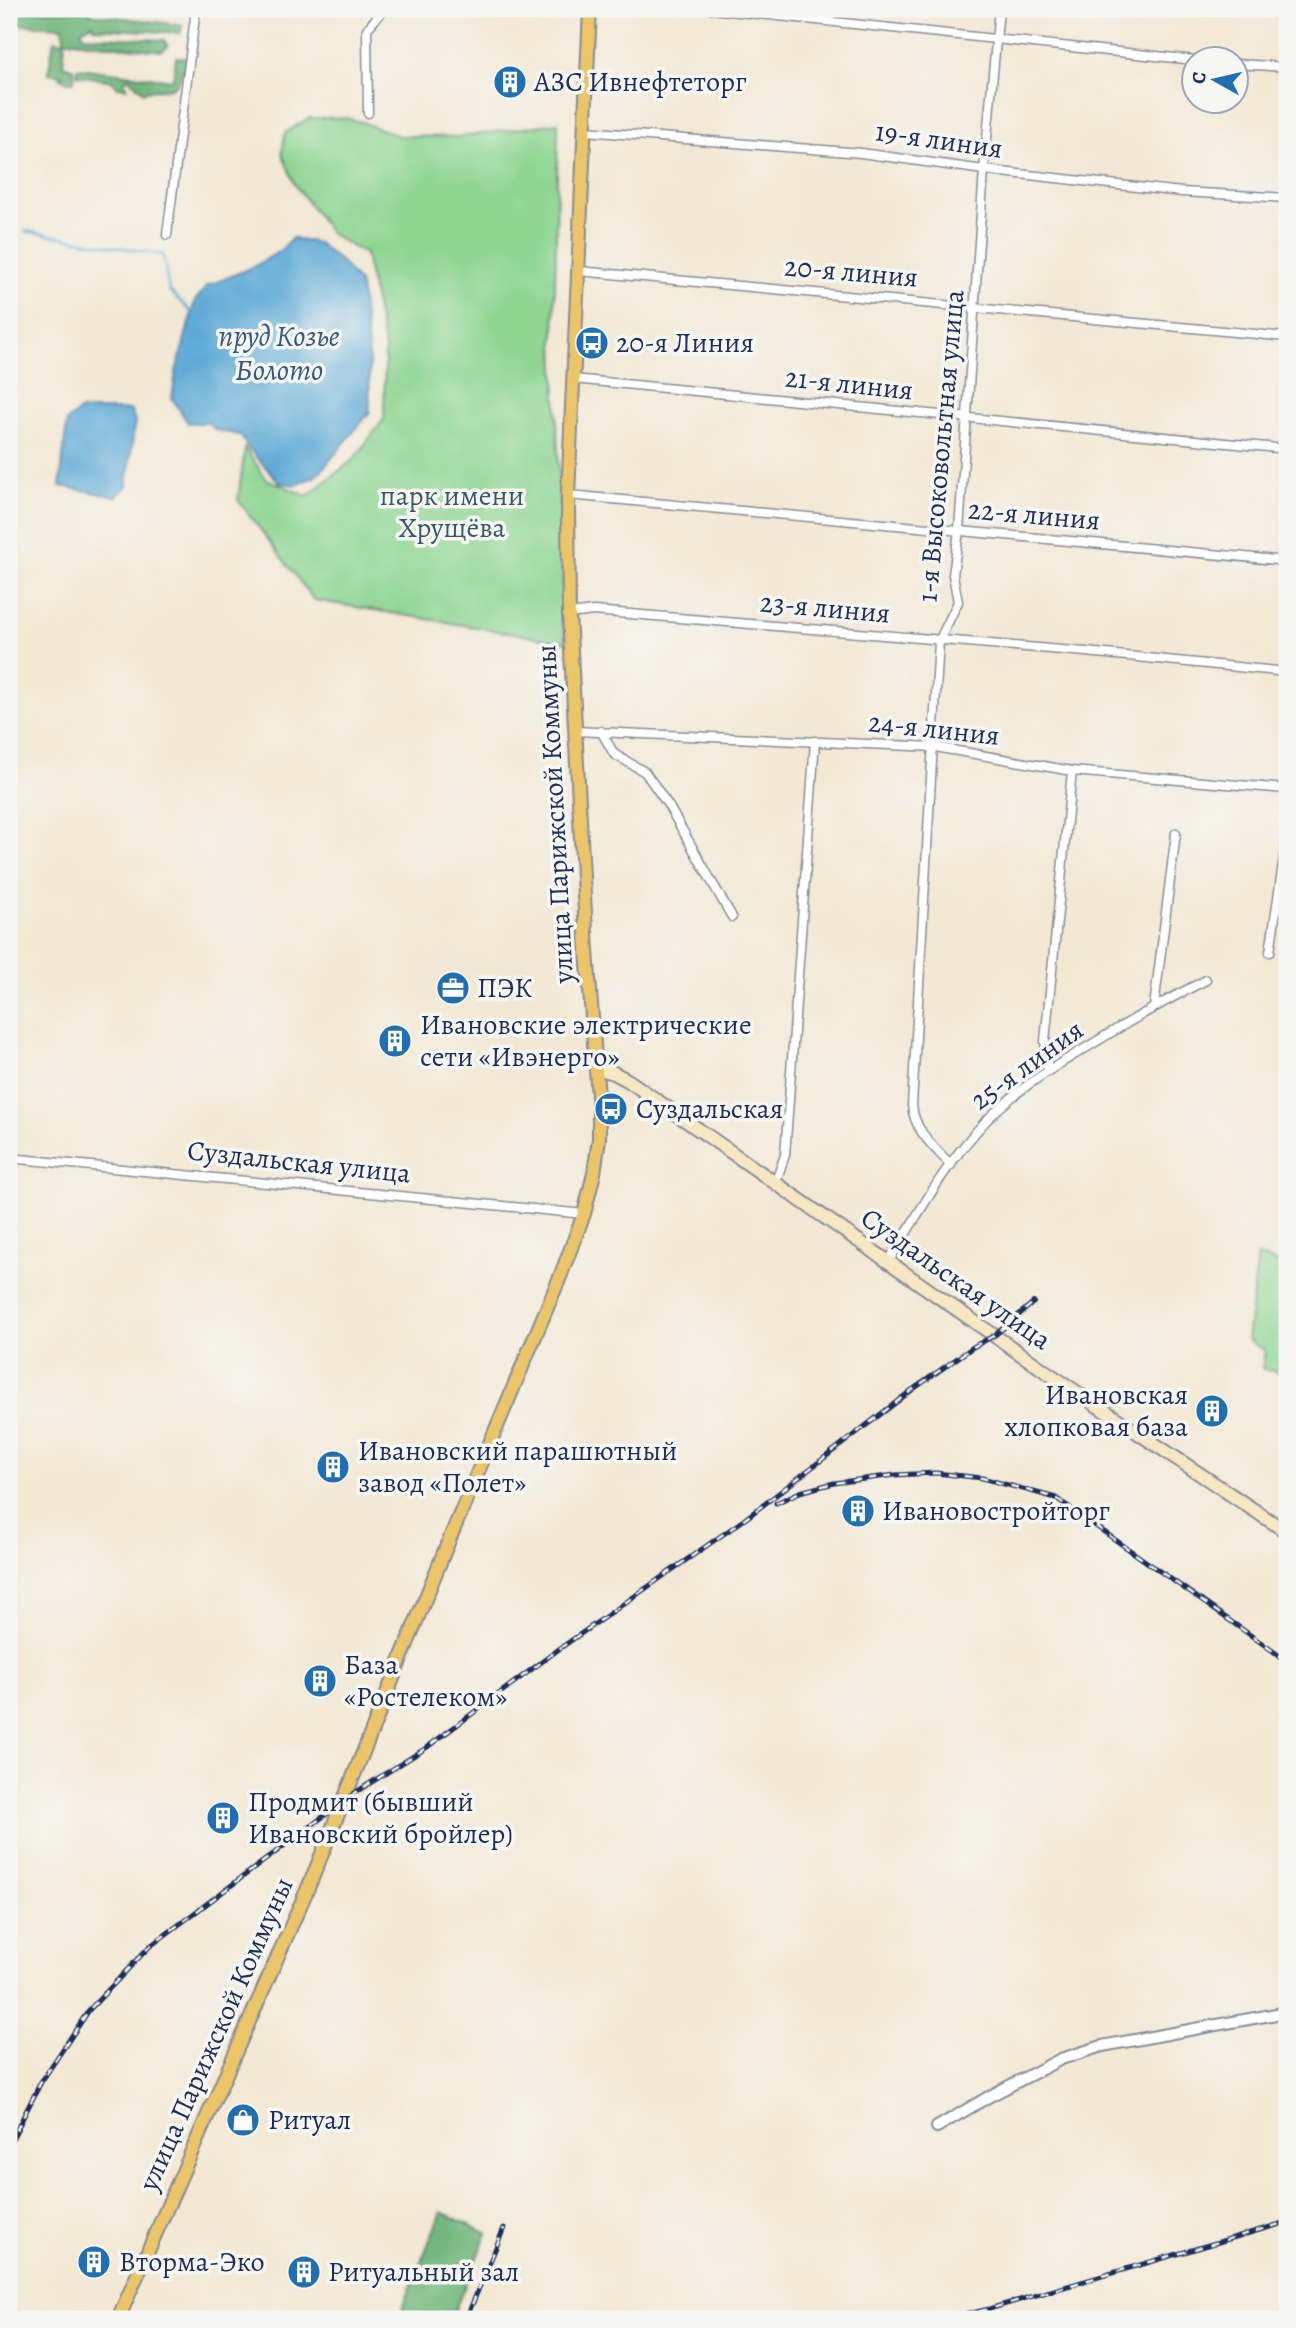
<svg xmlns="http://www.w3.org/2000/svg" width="1296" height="2328" viewBox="0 0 1296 2328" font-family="Alegreya,serif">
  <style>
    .green { fill: #8ed692; stroke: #548278; stroke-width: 2 }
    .forest { fill: #72b77c; stroke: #46736d; stroke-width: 2 }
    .water { fill: #5ca9d5; stroke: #3c6c9a; stroke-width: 2 }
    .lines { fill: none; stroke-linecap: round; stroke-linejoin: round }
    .stream { stroke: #5ca9d5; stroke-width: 2.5 }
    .minor-casing { stroke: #878c98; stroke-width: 11 }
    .tertiary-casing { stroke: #878c98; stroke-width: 14 }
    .secondary-casing { stroke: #878c98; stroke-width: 16 }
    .primary-casing { stroke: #878c98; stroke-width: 16 }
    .minor { stroke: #fff; stroke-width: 8 }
    .tertiary { stroke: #fff; stroke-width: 10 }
    .secondary { stroke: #f7e8c3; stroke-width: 12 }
    .primary { stroke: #ecc569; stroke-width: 12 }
    .rail-casing { stroke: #1b2f5e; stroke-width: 5 }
    .rail { stroke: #f6f6f2; stroke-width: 2.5; stroke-dasharray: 8; stroke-linecap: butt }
    .labels { text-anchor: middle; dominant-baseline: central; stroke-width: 7; stroke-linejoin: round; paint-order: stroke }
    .poi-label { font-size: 28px; fill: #1b2f5e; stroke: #f6f6f2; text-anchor: start }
    .street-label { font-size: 28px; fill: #1b2f5e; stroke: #f6f6f2 }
    .park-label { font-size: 28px; fill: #38596b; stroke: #f6f6f2 }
    .water-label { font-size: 30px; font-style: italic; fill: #325a88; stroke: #f6f6f2 }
  </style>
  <rect width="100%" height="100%" fill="#f6f6f2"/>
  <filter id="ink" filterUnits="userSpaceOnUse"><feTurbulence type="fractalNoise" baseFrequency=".0143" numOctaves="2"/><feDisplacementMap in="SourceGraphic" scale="14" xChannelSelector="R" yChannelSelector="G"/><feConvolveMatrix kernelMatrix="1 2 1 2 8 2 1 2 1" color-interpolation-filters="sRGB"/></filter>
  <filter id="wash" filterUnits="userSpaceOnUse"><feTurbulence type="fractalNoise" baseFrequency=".00686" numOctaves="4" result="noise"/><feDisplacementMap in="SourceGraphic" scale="28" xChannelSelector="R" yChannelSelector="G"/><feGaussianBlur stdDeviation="1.57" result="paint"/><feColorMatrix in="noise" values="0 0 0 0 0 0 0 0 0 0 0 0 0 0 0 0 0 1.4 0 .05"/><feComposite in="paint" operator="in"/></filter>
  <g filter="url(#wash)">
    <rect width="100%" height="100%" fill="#f3e8d3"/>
    <path class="green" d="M309 118H345L362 122 399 136 458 137 558 123 554 341 565 642 314 600 238 500 245 448 266 479 307 496 354 459 384 419 385 349 365 254 331 234 294 183 282 153 285 133Z
      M1258 1256 1287 1266V1374L1262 1369 1265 1351 1247 1339Z"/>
    <path class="forest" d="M79 9H90V14L182 25 181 33 95 28 92 24 81 30 84 36 164 40 168 46 161 51 64 40 63 27 9 24V16L12 10 68 11Z
      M54 40 65 42 63 65 74 69V82H68L60 78 63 75 48 73Z
      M176 57 188 58C184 71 181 86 167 89 158 90 152 88 144 92L128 78 124 82 127 88 118 87 112 81 77 75V68L173 80Z
      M441 2212 487 2233 451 2319H398Z"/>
    <path class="water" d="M292 238 318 243 340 261 360 284 369 353 370 412 322 470 314 477 297 485 280 483 249 449 240 435 215 430 209 423H188L172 398 176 372 195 301 207 286 255 266 280 251Z
      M81 410H130L135 420 127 486 116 497 60 486 67 421Z"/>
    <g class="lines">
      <path class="stream" d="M25 231 163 255 169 290 192 313"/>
    </g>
  </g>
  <g filter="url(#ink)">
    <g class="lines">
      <defs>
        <path id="minor" d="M711 9 1194 60
          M1236 64 1287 67
          M368 113 367 29 384 9
          M585 131 861 153 984 170 1182 192 1287 198
          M167 235 196 9
          M579 271 1287 337
          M573 379 1287 449
          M568 495 1287 561
          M569 614 594 611 1086 652 1287 672
          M575 731 935 747 1072 771 1287 789
          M601 731 614 754 645 772 668 805 732 917
          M1270 952 1287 837
          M1154 1007 1176 833
          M1048 1071 1045 1041 1072 771
          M9 1158 584 1214
          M951 1165C934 1147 914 1131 912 1105L939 641 958 602 953 575 959 530 984 170 999 9
          M775 1184 785 1155 815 741
          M888 1262C916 1219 941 1171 975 1133 1006 1096 1048 1070 1089 1046 1128 1022 1166 1000 1206 980"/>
        <path id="tertiary" d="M937 2127 990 2096 1061 2059 1102 2046 1287 2012"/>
        <path id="secondary" d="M596 1068 614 1073 629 1081 1048 1373 1287 1532"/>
        <path id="primary" d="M118 2319 311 1881 445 1550 560 1277 584 1214 594 1173 599 1139V1110L587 951 569 614 568 495 590 9"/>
      </defs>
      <use href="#minor" class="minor-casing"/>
      <use href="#tertiary" class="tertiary-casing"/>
      <use href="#secondary" class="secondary-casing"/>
      <use href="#primary" class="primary-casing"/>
      <use href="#minor" class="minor"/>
      <use href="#tertiary" class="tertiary"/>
      <use href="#secondary" class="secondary"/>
      <use href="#primary" class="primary"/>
      <defs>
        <path id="rail" d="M776 1503 800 1492 834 1483 895 1475 936 1473 982 1478 1056 1498 1287 1661
          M9 2145 41 2082 89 2010 149 1947 356 1792 426 1748 559 1649 745 1519 912 1390 973 1347 995 1335 1034 1302
          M466 2319 504 2228
          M948 2319 989 2309 1287 2222"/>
      </defs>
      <use href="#rail" class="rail-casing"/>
      <use href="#rail" class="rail"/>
    </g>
  </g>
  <defs>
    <symbol id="building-disc" viewBox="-11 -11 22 22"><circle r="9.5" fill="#1f6fb2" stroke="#f6f6f2"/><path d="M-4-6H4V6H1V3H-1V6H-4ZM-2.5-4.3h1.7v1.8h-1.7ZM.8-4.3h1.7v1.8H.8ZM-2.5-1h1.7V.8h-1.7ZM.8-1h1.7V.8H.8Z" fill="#fff"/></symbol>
    <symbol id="bus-disc" viewBox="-11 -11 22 22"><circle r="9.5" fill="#1f6fb2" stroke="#f6f6f2"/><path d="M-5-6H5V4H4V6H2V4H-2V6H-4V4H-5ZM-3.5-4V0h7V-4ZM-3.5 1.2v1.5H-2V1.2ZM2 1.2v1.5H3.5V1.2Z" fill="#fff"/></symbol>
    <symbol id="office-disc" viewBox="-11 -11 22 22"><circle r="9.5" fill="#1f6fb2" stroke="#f6f6f2"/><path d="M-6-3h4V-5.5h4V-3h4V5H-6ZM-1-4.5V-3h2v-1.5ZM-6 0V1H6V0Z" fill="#fff"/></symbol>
    <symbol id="shop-disc" viewBox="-11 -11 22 22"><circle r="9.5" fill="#1f6fb2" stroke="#f6f6f2"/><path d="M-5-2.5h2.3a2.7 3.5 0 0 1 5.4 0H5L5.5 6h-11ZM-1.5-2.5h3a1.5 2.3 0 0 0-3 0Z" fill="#fff"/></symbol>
  </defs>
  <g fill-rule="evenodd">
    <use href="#building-disc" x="491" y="63" width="38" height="38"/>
    <use href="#bus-disc" x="573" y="324" width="38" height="38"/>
    <use href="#office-disc" x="434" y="969" width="38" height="38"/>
    <use href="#building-disc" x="376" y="1022" width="38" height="38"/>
    <use href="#bus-disc" x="592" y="1090" width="38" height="38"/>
    <use href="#building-disc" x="1193" y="1392" width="38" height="38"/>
    <use href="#building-disc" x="314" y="1448" width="38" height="38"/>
    <use href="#building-disc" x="839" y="1492" width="38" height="38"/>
    <use href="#building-disc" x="301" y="1662" width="38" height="38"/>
    <use href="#building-disc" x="204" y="1799" width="38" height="38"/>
    <use href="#shop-disc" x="224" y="2101" width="38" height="38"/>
    <use href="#building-disc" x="75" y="2243" width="38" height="38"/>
    <use href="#building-disc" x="285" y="2253" width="38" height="38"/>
  </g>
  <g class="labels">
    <g class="poi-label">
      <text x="534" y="82">АЗС Ивнефтеторг</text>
      <text x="616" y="343">20-я Линия</text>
      <text x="477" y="988">ПЭК</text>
      <text x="420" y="1025">Ивановские электрические<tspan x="420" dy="32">сети «Ивэнерго»</tspan></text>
      <text x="636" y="1109">Суздальская</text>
      <text x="1188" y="1395" text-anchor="end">Ивановская<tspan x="1188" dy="32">хлопковая база</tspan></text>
      <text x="358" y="1451">Ивановский парашютный<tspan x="358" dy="32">завод «Полет»</tspan></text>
      <text x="882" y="1511">Ивановостройторг</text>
      <text x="344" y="1665">База<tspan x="344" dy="32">«Ростелеком»</tspan></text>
      <text x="248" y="1802">Продмит (бывший<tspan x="248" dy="32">Ивановский бройлер)</tspan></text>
      <text x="268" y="2120">Ритуал</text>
      <text x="119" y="2262">Вторма-Эко</text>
      <text x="328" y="2272">Ритуальный зал</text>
    </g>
    <g class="street-label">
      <text transform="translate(939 140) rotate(8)">19-я линия</text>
      <text transform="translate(851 272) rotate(5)">20-я линия</text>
      <text transform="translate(849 384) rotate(6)">21-я линия</text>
      <text transform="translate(941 446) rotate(-85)">1-я Высоковольтная улица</text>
      <text transform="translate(1034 515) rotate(5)">22-я линия</text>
      <text transform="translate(825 608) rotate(5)">23-я линия</text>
      <text transform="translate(934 729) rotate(6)">24-я линия</text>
      <text transform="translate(555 814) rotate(-93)">улица Парижской Коммуны</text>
      <text transform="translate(1027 1065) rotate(-36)">25-я линия</text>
      <text transform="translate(299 1162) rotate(6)">Суздальская улица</text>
      <text transform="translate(956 1279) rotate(35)">Суздальская улица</text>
      <text transform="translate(216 2034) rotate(-66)">улица Парижской Коммуны</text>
    </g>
    <g class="park-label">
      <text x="452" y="496">парк имени<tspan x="452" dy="32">Хрущёва</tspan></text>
    </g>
    <g class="water-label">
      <text x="279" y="336">пруд Козье<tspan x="279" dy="34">Болото</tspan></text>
    </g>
  </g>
  <rect width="1296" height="2328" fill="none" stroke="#f6f6f2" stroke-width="35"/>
  <g transform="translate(1215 80) rotate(278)"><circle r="33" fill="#f6f6f2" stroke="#9ea6b7" stroke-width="2"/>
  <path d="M0-5L12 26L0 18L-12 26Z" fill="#1f6fb2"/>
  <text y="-10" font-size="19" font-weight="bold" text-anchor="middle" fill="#1b2f5e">С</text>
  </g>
</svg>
